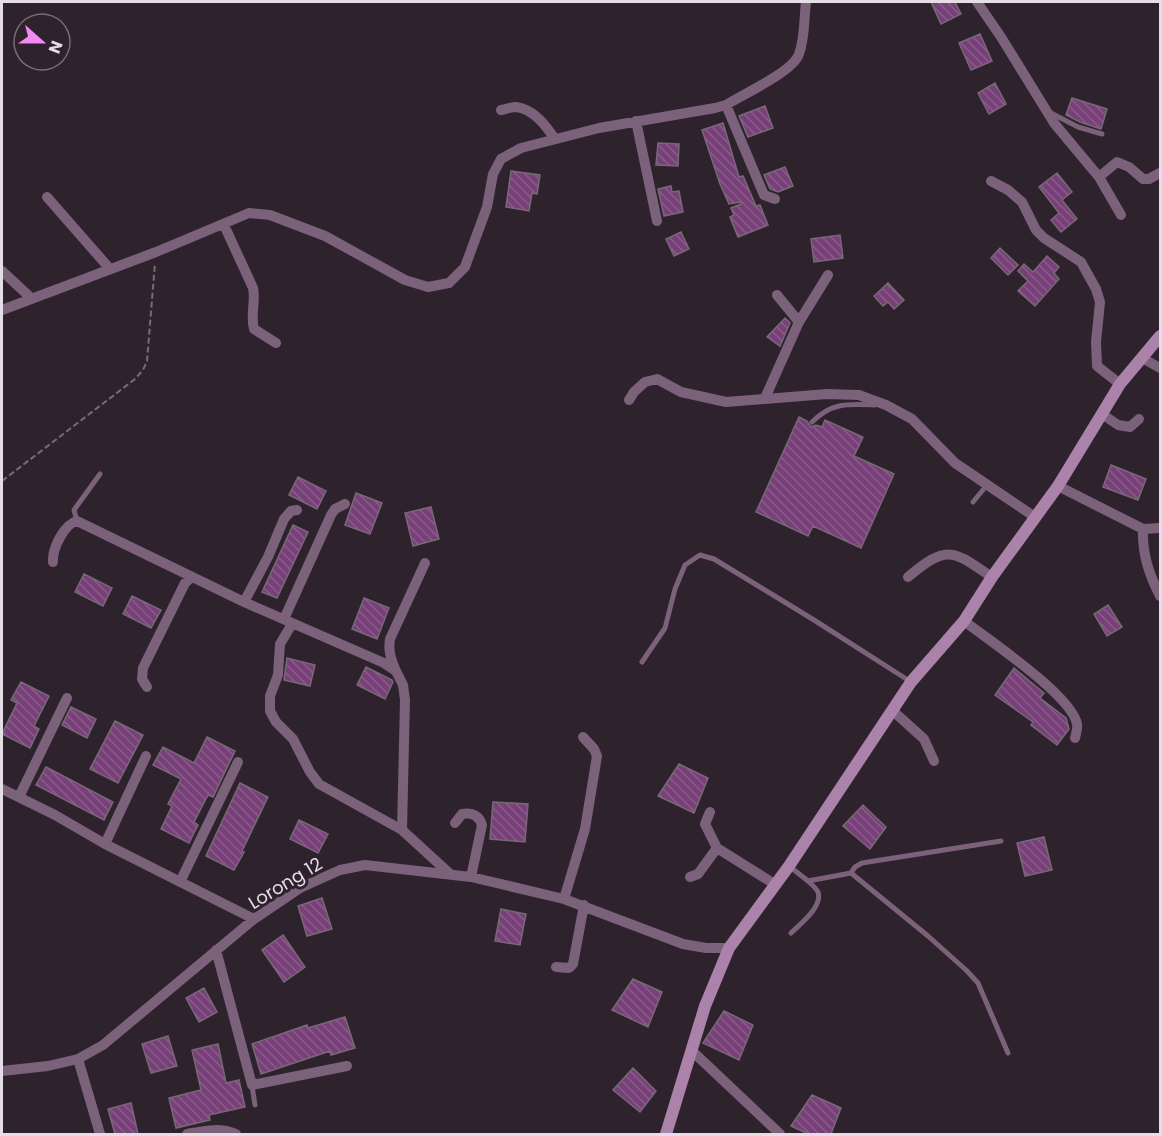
<svg xmlns="http://www.w3.org/2000/svg" width="1162" height="1136" viewBox="0 0 1162 1136" font-family="Poppins,sans-serif">
  <style>
    .building { fill: url(#building-back-hatch); stroke: #776976; stroke-width: 1.5 }
    .lines { fill: none; stroke-linecap: round; stroke-linejoin: round }
    .path { stroke: #776c76; stroke-width: 2; stroke-dasharray: 6 3; stroke-linecap: butt }
    .lane { stroke: #7b617a; stroke-width: 5 }
    .street { stroke: #7b617a; stroke-width: 10 }
    .secondary { stroke: #ab82aa; stroke-width: 12 }
    .labels { text-anchor: middle; dominant-baseline: central; stroke-width: 6; stroke-linejoin: round; paint-order: stroke }
    .street-label { font-size: 18px; fill: #e6dee6; stroke: #2e222d }
  </style>
  <defs>
    <pattern id="building-back-hatch" width="6" height="6" patternUnits="userSpaceOnUse" patternTransform="scale(1.5)"><rect width="6" height="6" fill="#784078"/><path d="M-1 5l2 2M0 0l6 6M5-1l2 2" fill="none" stroke="#8b5b8b"/></pattern>
  </defs>
  <rect width="100%" height="100%" fill="#2e222d"/>
  <path class="building" d="M931 2H955L961 14 941 24Z
    M980 34 992 61 971 70 959 43Z
    M995 83 1006 104 989 114 978 93Z
    M1072 98 1107 109 1101 129 1080 122 1066 115Z
    M765 106 773 128 748 137 739 116Z
    M723 123 739 177 743 176 756 206 760 205 768 225 738 237 730 217 734 215 731 208 741 204V202L729 204 720 184 702 130Z
    M658 143 679 144 678 166 656 165Z
    M785 167 793 186 778 192 770 189 764 175Z
    M511 171 540 175 537 194 532 193 529 211 506 207Z
    M1057 173 1072 192 1062 200 1077 219 1061 232 1051 220 1059 213 1039 187Z
    M671 186 672 192 679 191 683 212 664 216 658 189Z
    M681 232 689 249 674 256 666 239Z
    M840 235 843 258 814 262 811 239Z
    M1000 248 1018 265 1008 275 991 258Z
    M1047 256 1059 267 1054 273 1059 279 1035 306 1018 291 1028 281 1018 271 1024 264 1033 272Z
    M888 283 904 300 894 309 888 302 883 306 874 296Z
    M785 318 790 323 780 346 767 337Z
    M799 417 807 421 811 427 816 425 822 427 825 420 863 437 854 456 894 474 861 548 813 526 808 536 756 512Z
    M1111 465 1146 479 1138 500 1103 487Z
    M298 477 326 491 317 509 289 495Z
    M356 493 382 503 370 534 345 525Z
    M431 507 439 539 413 546 405 513Z
    M293 525 308 532 277 598 262 592Z
    M84 574 112 588 103 606 75 592Z
    M132 596 161 610 151 628 123 614Z
    M364 598 389 608 377 639 352 629Z
    M1108 605 1122 627 1107 636 1094 614Z
    M287 658 315 665 310 686 284 680Z
    M366 667 392 680 393 682 385 699 357 685Z
    M1014 668 1044 693 1040 698 1066 718 1069 729 1057 745 1031 725 1033 722 995 695Z
    M21 682 49 696 34 726 39 729 30 748 2 734 17 703 11 700Z
    M71 707 96 719 87 738 62 725Z
    M115 721 143 735 118 783 90 769Z
    M207 737 235 751 213 797 208 795 194 822 198 825 189 843 161 829 172 806 168 804 181 779 153 765 163 747 194 763Z
    M679 764 708 778 694 813 658 796Z
    M46 767 113 802 104 820 36 785Z
    M240 783 268 797 242 851 244 852 234 870 206 856Z
    M493 802 528 804 525 842 490 839Z
    M863 805 886 827 870 849 843 826Z
    M299 820 328 834 318 853 290 839Z
    M1044 837 1052 870 1025 876 1017 843Z
    M322 898 332 929 307 936 298 906Z
    M501 909 526 914 520 945 495 941Z
    M283 935 305 967 284 982 262 950Z
    M633 979 662 992 648 1027 612 1010Z
    M204 988 217 1012 199 1022 186 998Z
    M724 1011 753 1025 739 1060 703 1043Z
    M345 1017 355 1048 331 1055 330 1051 261 1074 252 1044 307 1025 308 1028Z
    M168 1036 177 1066 151 1073 142 1044Z
    M218 1044 226 1083 239 1080 245 1107 209 1115 210 1120 176 1128 169 1098 201 1090 192 1050Z
    M633 1068 656 1091 640 1112 613 1090Z
    M812 1095 841 1108 831 1134H808L791 1126Z
    M131 1103 138 1134H115L108 1109Z"/>
  <g class="lines">
    <path class="path" d="M2 481 135 379 143 370 147 361 155 263"/>
    <path class="lane" d="M1049 112 1078 127 1102 134
      M812 422C832 402 848 404 875 405
      M973 502 987 485
      M77 521 74 510 100 474
      M642 662 665 628 675 589 685 565 700 555 714 559 814 620 911 682
      M789 866 808 881 851 873 855 867 862 863 1001 841
      M851 873 928 936 966 970 978 983 1008 1053
      M791 933C800 924 823 907 818 892 816 888 811 884 808 881
      M252 1086 255 1105"/>
    <path class="street" d="M977 2 1001 37 1054 123 1099 177 1121 215
      M726 105 764 195 775 199
      M501 110C506 109 512 107 516 107 534 109 546 126 555 139
      M636 121 657 221
      M1099 177 1117 162 1129 167 1143 179H1149L1160 173
      M991 181 1008 190 1022 202 1036 230 1044 238 1081 262 1096 289 1100 302 1096 342 1097 366 1120 384
      M47 197 110 269
      M224 225 253 288C256 302 250 314 254 329L276 343
      M2 271 31 298
      M777 295 799 322
      M2 310 156 252 249 213 270 215 325 236 405 280 428 287 449 283 465 267 487 207 493 174 501 159 521 148 599 128 715 108 726 105C743 94 793 72 799 54 805 38 804 18 806 2
      M1142 358 1160 368
      M765 398 799 322 828 275
      M629 400 634 392 645 382 657 379 681 392 726 402 827 394 859 395 886 405 912 419 955 463 1035 517
      M1102 414 1118 425 1130 427 1139 419
      M1058 486 1143 529 1160 528
      M1143 529C1142 554 1149 574 1160 596
      M53 562C52 549 64 524 77 521L244 602 384 663 396 671 403 685 405 700 402 830
      M908 577C948 543 953 551 992 577
      M244 602 268 557 284 519 291 511 297 510
      M284 619 331 515 335 509 345 504
      M964 621C989 640 1072 696 1077 724 1078 728 1076 734 1075 738
      M292 624 280 644 278 675 270 696V711L276 722 293 739 310 772 319 784 402 830 449 873
      M396 671C391 660 388 651 390 639L425 563
      M147 687 142 679 143 668 185 583 192 577
      M893 711 924 739 934 761
      M2 789 55 815 105 844 254 919
      M19 797 67 698
      M710 812 705 824 717 848 776 885
      M455 823 462 814C471 812 479 815 482 825L471 877
      M105 844 146 756
      M690 877 698 874 717 848
      M180 882 238 762
      M564 899 585 829 597 756 594 749 583 737
      M216 950 252 1085 347 1066
      M556 967 569 968 573 964 584 905
      M691 1050 780 1134
      M78 1059 100 1134
      M2 1071 48 1066 78 1059 103 1045 254 919 300 888 340 870 365 865 471 877 564 899 683 944 706 948H729
      M187 1134C204 1131 219 1127 236 1134"/>
    <path class="secondary" d="M666 1134 705 1006 729 948 789 866 911 682 964 621 992 577 1058 486 1120 384 1160 336"/>
  </g>
  <g class="labels">
    <g class="street-label">
      <text transform="translate(285 883) rotate(-31)">Lorong 12</text>
    </g>
  </g>
  <rect width="1162" height="1136" fill="none" stroke="#e6dee6" stroke-width="6"/>
  <g transform="translate(42 42) rotate(111)"><circle r="28" fill="#2e222d" stroke="#786d77" stroke-width="1.5"/>
  <path d="M0-4.5L10 22L0 15L-10 22Z" fill="#f28af3"/>
  <text y="-9" font-size="16" font-weight="bold" text-anchor="middle" fill="#e6dee6">N</text>
  </g>
</svg>
